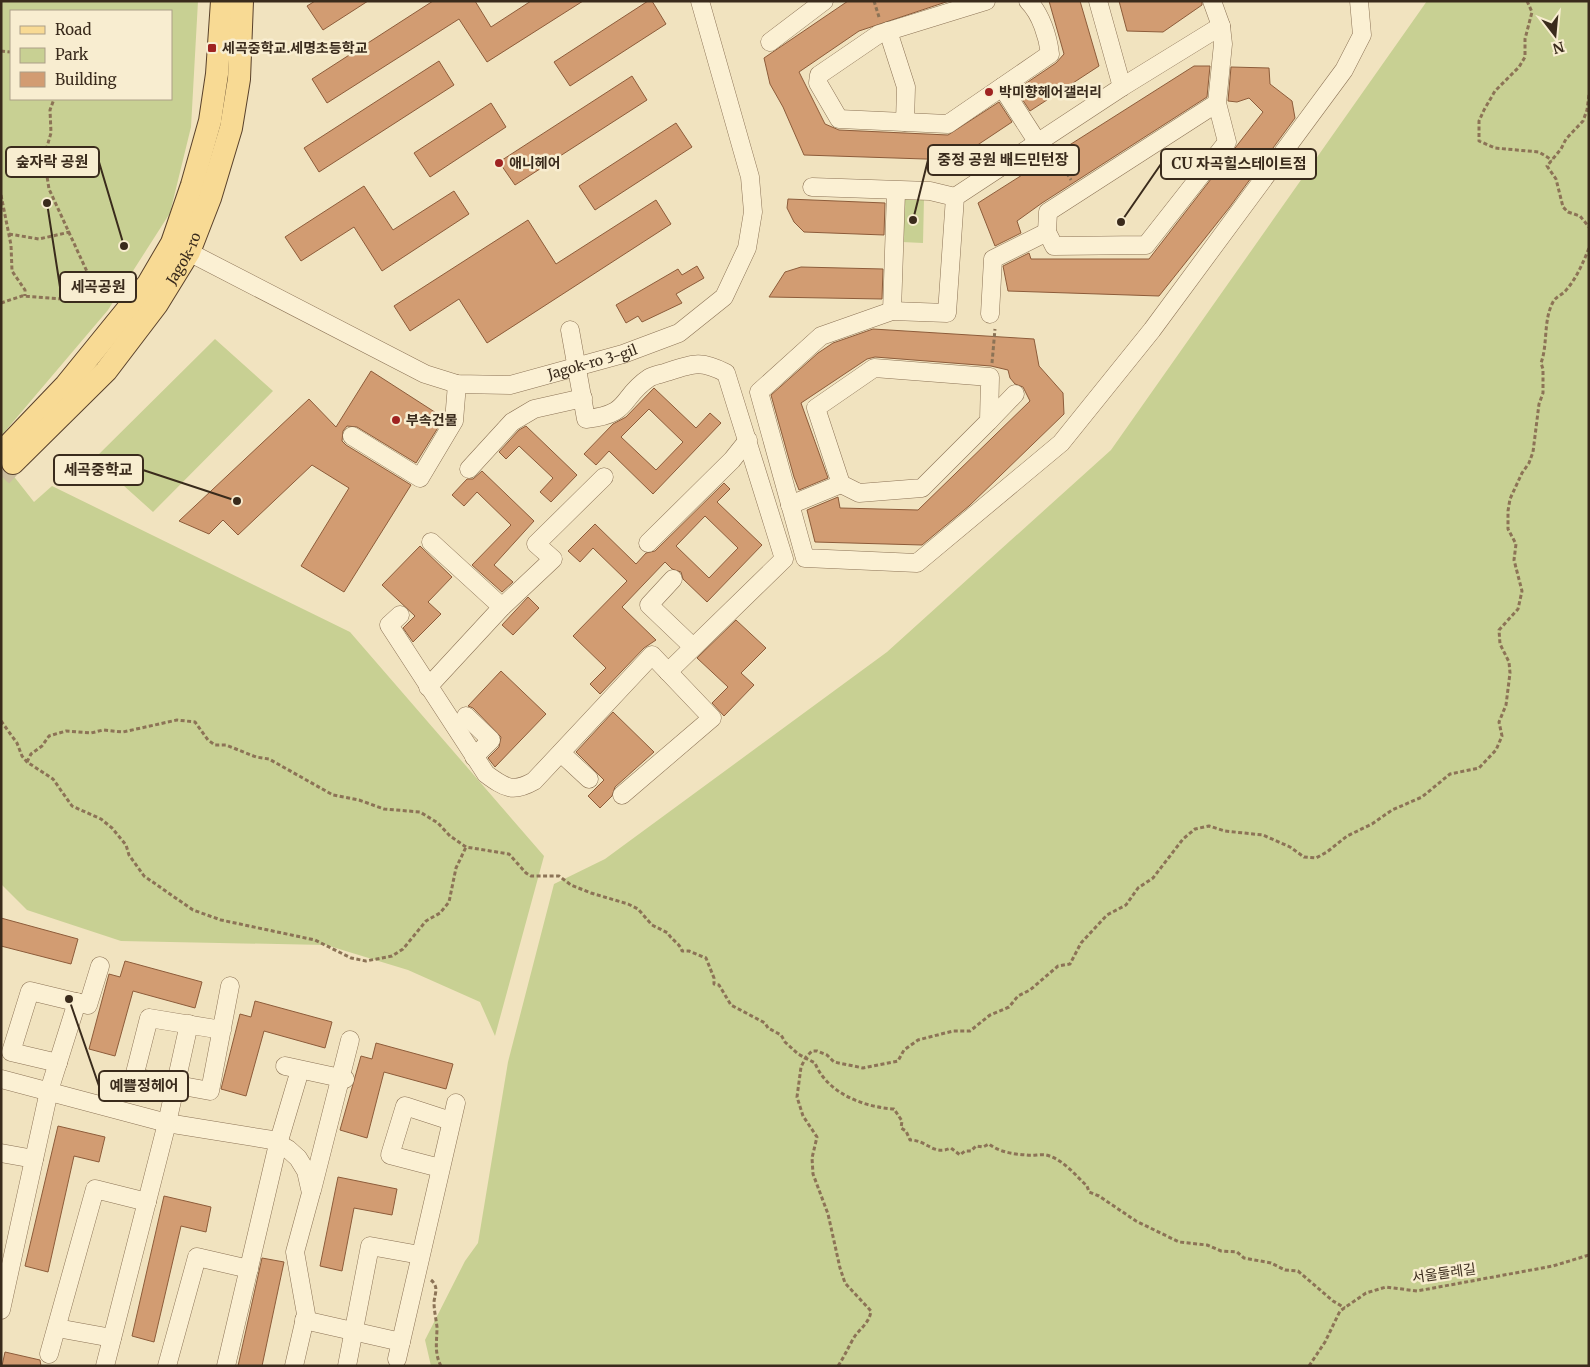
<svg xmlns="http://www.w3.org/2000/svg" width="1590" height="1367" viewBox="0 0 1590 1367" font-family="Merriweather,'Noto Sans KR',serif">
  <style>
    .green { fill: #c8d093; fill-rule: evenodd }
    .building { fill: #d29c72; stroke: #8d5c3a; fill-rule: evenodd }
    .lines { fill: none; stroke-linecap: round; stroke-linejoin: round }
    .major-tunnel { stroke: #ccbe9e; stroke-width: 22; stroke-dasharray: 22 11; stroke-linecap: butt }
    .minor-casing { stroke: #8c7356; stroke-width: 19 }
    .major-casing { stroke: #59412b; stroke-width: 24 }
    .path { stroke: #8c7356; stroke-width: 3; stroke-dasharray: 4 2.5; stroke-linecap: butt }
    .minor { stroke: #fbf0d3; stroke-width: 18 }
    .major { stroke: #f8da94; stroke-width: 22 }
    .poi-dot { fill: #9f2321; stroke: #f8edd0; stroke-width: 2 }
    .labels { text-anchor: middle; dominant-baseline: central; stroke-width: 5; stroke-linejoin: round; paint-order: stroke }
    .poi-label { font-size: 14px; font-weight: bold; fill: #3a2b1c; stroke: #f8edd0; text-anchor: start }
    .street-label { font-size: 14px; fill: #3a2b1c; stroke: #f8edd0 }
    .leader { fill: none; stroke: #3a2b1c; stroke-width: 2 }
    .callout-dot { fill: #3a2b1c; stroke: #f8edd0; stroke-width: 2 }
    .callout { fill: #f8edd0; stroke: #3a2b1c; stroke-width: 2 }
    .callout-label { font-size: 15px; text-anchor: middle; font-weight: bold; fill: #3a2b1c }
  </style>
  <rect width="100%" height="100%" fill="#f1e3bf"/>
  <path class="green" d="M1 1H198L191 127 170 213 108 310 1 436ZM11 11H171V99H11Z
    M1427 1H1589V1366H431L425 1340 465 1261 478 1243 508 1062 554 884 605 859 887 652 1111 450Z
    M904 197 924 198 923 243 902 242Z
    M215 339 273 391 153 512 94 459Z
    M1 460 34 502 52 486 350 632 544 856 495 1036 480 1002 408 970 326 945 121 941 27 910 1 884Z"/>
  <path class="building" d="M315 1H368L323 30 307 6Z
    M433 1H475L491 27 531 1H583L487 62 459 19 327 103 312 79Z
    M648 1H652L666 24 570 86 554 62Z
    M848 1H949L859 31 799 72 825 124 839 130 948 135 999 102 1012 122 955 160 804 155 783 107 770 84 764 58Z
    M1049 1H1080L1099 66 1030 111 1016 90 1056 63 1064 54Z
    M1119 1H1202V5L1163 32 1127 31Z
    M439 61 454 85 319 172 304 148Z
    M1194 66H1210L1207 97 1042 203 1017 221 1021 233 995 246 978 203Z
    M1231 67 1269 68 1270 84 1292 101 1295 118 1229 208 1159 296 1008 291 1003 266 1029 253 1031 259H1149L1263 112 1249 98 1237 102 1228 101Z
    M632 76 647 100 515 185 499 162Z
    M491 103 506 127 430 177 414 153Z
    M676 123 692 147 595 210 579 186Z
    M364 186 393 230 454 191 469 214 382 271 354 227 301 261 285 237Z
    M788 199 885 203 884 235 804 232 794 222 787 208Z
    M656 200 671 224 487 343 459 299 410 331 394 306 528 220 556 264Z
    M697 266 704 278 676 294 682 303 642 322 638 316 626 323 616 305 678 269 682 275Z
    M801 267 883 269 882 299 769 297 785 272Z
    M873 329 1034 339 1039 366 1063 393 1064 414 969 506 922 545 815 542 807 510 838 497 840 508 918 510 1030 401 1023 387 1015 384 1010 378 1008 370 991 366 875 357 867 359 801 403 828 478 799 490 794 477 771 395 818 353 833 343Z
    M371 371 444 418 416 463 357 427 347 426 343 431 342 441 346 445 411 485 344 592 301 566 349 488 312 465 238 535 223 520 209 534 179 521 309 399 336 427Z
    M654 388 696 428 710 413 721 423 653 494 609 451 596 465 584 454 613 424 626 417ZM649 409 683 442 656 470 621 437Z
    M526 426 577 475 551 502 540 492 553 478 519 446 506 459 499 452 519 430Z
    M482 471 534 521 494 565 513 582 502 592 472 565 511 525 477 492 464 506 452 495 467 479H473Z
    M724 483 730 489 717 502 762 545 707 602 683 579 681 572 672 569 665 562 622 607 656 640 644 648 600 694 590 684 606 668 573 636 627 581 593 548 580 562 568 551 595 524 636 564 646 553 655 551ZM705 516 738 548 709 578 676 546Z
    M420 546 452 577 428 602 441 614 413 642 403 628 415 616 382 585Z
    M528 597 539 608 513 635 502 625Z
    M736 620 766 648 741 673 754 685 724 716 712 703 728 687 697 658Z
    M501 671 546 714 495 767 488 758 499 747 501 737 473 708 468 706Z
    M613 712 654 752 615 787 612 796 600 808 588 796 604 780 576 752Z
    M1 918 78 939 71 964 1 946Z
    M125 961 202 982 195 1008 133 991 115 1056 89 1049 109 974 120 977Z
    M255 1001 332 1022 325 1048 264 1031 246 1096 221 1089 240 1014 251 1017Z
    M376 1043 453 1064 446 1089 384 1072 367 1138 340 1130 361 1056 372 1059Z
    M58 1126 105 1137 99 1162 74 1156 48 1272 25 1266Z
    M338 1177 397 1189 392 1215 354 1208 342 1271 320 1266Z
    M164 1196 211 1207 206 1232 181 1226 154 1342 132 1336Z
    M262 1258 284 1262 262 1366H238Z
    M5 1352 40 1360 41 1366H2Z"/>
  <g class="lines">
    <path class="major-tunnel" d="M1 476 13 463"/>
    <defs>
      <g id="minor">
        <path d="M986 1 879 34 819 75 818 83 839 119 948 124 1050 54C1048 37 1041 14 1028 1"/>
        <path d="M1098 1 1122 87"/>
        <path d="M1212 1 1221 26 1223 44 1217 103 1227 142 1146 245 1054 246 1047 232 1048 212 1217 103"/>
        <path d="M1221 26 1122 87 955 197 947 313 892 311 821 336 759 392 805 558 917 563 1061 443 1152 330 1344 70 1362 35 1359 1"/>
        <path d="M888 31 906 87 905 122"/>
        <path d="M770 42 824 1"/>
        <path d="M1002 87 1038 143"/>
        <path d="M812 187 930 191 955 197"/>
        <path id="s1" d="M179 247 425 374 457 384 510 385 623 354 679 333 724 297 747 248 753 212 750 177 700 1"/>
        <path d="M892 311 896 192"/>
        <path d="M990 314 993 259 1047 232"/>
        <path d="M570 330 586 419C632 414 619 398 649 378 654 375 662 374 667 372 694 363 701 360 726 373L784 559 668 672"/>
        <path d="M874 368 990 377 989 421 922 488 859 493 841 484 816 408Z"/>
        <path d="M989 421 1015 394"/>
        <path d="M352 436 420 478 454 421 457 384"/>
        <path d="M469 469 512 422 534 409 583 398"/>
        <path d="M790 505 841 484"/>
        <path d="M648 543 732 460 748 440"/>
        <path d="M673 579 649 605 693 647"/>
        <path d="M502 607 553 559 536 544 604 477"/>
        <path d="M400 615 389 625 486 774C505 788 513 793 534 781L652 655 712 718 622 795"/>
        <path d="M428 687 502 607 431 542"/>
        <path d="M466 716 491 740 474 757"/>
        <path d="M561 753 589 779"/>
        <path d="M222 1030 149 1018 134 1077 210 1091 230 986"/>
        <path d="M58 1063 11 1052 30 991 88 1005 100 966"/>
        <path d="M285 1066 345 1079"/>
        <path d="M1 1079 167 1123 272 1140 288 1149 298 1158 306 1171 311 1193 295 1252 306 1314 294 1366"/>
        <path d="M1 1153 34 1159"/>
        <path d="M440 1168 390 1155 405 1106 451 1121"/>
        <path d="M312 1190 350 1040"/>
        <path d="M1 1310 49 1091 77 1002"/>
        <path d="M304 1320 401 1342"/>
        <path d="M57 1328 112 1338"/>
        <path d="M49 1354 95 1189 147 1202"/>
        <path d="M397 1359 456 1103"/>
        <path d="M105 1366 167 1123 189 1024"/>
        <path d="M167 1366 197 1257 249 1269"/>
        <path d="M226 1366 278 1144 300 1070"/>
        <path d="M347 1366 370 1246 420 1255"/>
      </g>
      <g id="major">
        <path d="M2 452 66 385 148 284 172 243 192 185 210 121 217 74 222 1"/>
        <path id="s2" d="M13 463 106 371 157 304 189 252 210 198 231 128 239 79 242 1"/>
      </g>
    </defs>
    <use href="#minor" class="minor-casing"/>
    <use href="#major" class="major-casing"/>
    <path class="path" d="M874 1 879 17
      M1527 1 1532 12 1525 39V57L1519 67 1495 91 1484 110 1479 121V141L1495 148 1539 152 1552 160
      M1 51 11 52
      M1589 95 1587 110 1583 121 1566 139 1561 149 1547 166 1556 179 1563 207 1568 212 1580 216 1589 227
      M1053 151 1071 180
      M1 195 11 245 12 271 25 290V296
      M9 234 39 239 70 232
      M1 303 22 296 63 299 74 292 89 276 49 189 44 157 51 133 50 110 54 99
      M992 363 995 329
      M1 721 17 743 22 756 27 762 53 779 72 806 101 819 112 828 126 845 129 855 144 876 193 910 221 920 315 940 351 958 366 961 392 956 403 949 426 921 440 913 449 902 456 868 466 847
      M27 762 31 754 42 746 49 736 66 731 91 733 103 730 123 732 177 720 195 722 208 740 215 745H226L256 757 269 759 333 795 359 800 384 809 420 812 438 823 450 836 466 847 509 854 526 873 531 876H559L571 885 591 893 628 904 638 909 652 925 668 933C672 941 680 943 682 951H689L706 958 714 978V984L719 985 731 1005 765 1023 768 1028 781 1035 785 1042 798 1054 815 1063C827 1093 863 1107 894 1109L902 1121 901 1128 906 1131 910 1140C927 1140 933 1156 951 1148L960 1155 965 1151H971L976 1146 983 1147 989 1144C999 1152 1013 1154 1026 1155 1033 1156 1040 1154 1046 1155 1063 1159 1075 1175 1087 1186L1089 1192 1099 1196 1136 1221 1179 1242 1207 1245 1221 1251 1237 1252 1244 1258 1271 1263 1285 1270 1298 1271 1333 1301 1345 1308
      M431 1280C439 1287 435 1293 434 1302 434 1310 436 1319 437 1327 437 1341 434 1353 441 1366
      M838 1366C844 1357 847 1350 852 1341 857 1330 869 1325 871 1311L845 1283 840 1268 828 1214 813 1174 812 1158 817 1137 803 1116 797 1097 801 1067 806 1057 812 1051H817L827 1055 834 1062 863 1068 898 1061 904 1050 918 1040 953 1031H970L990 1015 1009 1007 1018 996 1030 990 1058 966 1070 964 1081 943 1107 915 1126 905 1138 888 1153 878 1183 839 1195 829 1209 826 1225 831 1263 835 1290 847 1304 857 1316 858 1327 852 1347 836 1372 824 1392 810 1422 797 1450 774 1479 768 1496 750 1502 736 1499 722 1506 705 1510 673 1509 662 1500 644 1499 630 1518 609 1522 591 1514 560 1516 544 1508 529V511L1510 499 1522 473 1529 463 1533 452 1539 404 1543 393V369L1541 363C1548 344 1543 321 1553 302 1556 296 1563 295 1567 289 1577 277 1583 263 1589 248
      M1309 1366 1325 1342 1340 1311 1366 1293 1386 1287 1417 1291 1553 1266 1589 1255"/>
    <use href="#minor" class="minor"/>
    <use href="#major" class="major"/>
  </g>
  <g class="poi-dot">
    <rect x="207" y="43" width="10" height="10" rx="2.5"/>
    <circle cx="989" cy="92" r="5"/>
    <circle cx="499" cy="163" r="5"/>
    <circle cx="396" cy="420" r="5"/>
  </g>
  <g class="labels">
    <g class="poi-label">
      <text x="222" y="48">세곡중학교.세명초등학교</text>
      <text x="999" y="92">박미향헤어갤러리</text>
      <text x="509" y="163">애니헤어</text>
      <text x="406" y="420">부속건물</text>
    </g>
    <g class="street-label">
      <text stroke="none"><textPath href="#s2" startOffset="268">Jagok-ro</textPath></text>
      <text stroke="none"><textPath href="#s1" startOffset="449">Jagok-ro 3-gil</textPath></text>
      <text transform="translate(1444 1273) rotate(-8)">서울둘레길</text>
    </g>
  </g>
  <path class="leader" d="M913 220L928 160M124 246L99 162M1121 222L1161 164M47 203L60 287M237 501L143 470M69 999L99 1086"/>
  <g class="callout-dot">
    <circle cx="913" cy="220" r="5"/>
    <circle cx="124" cy="246" r="5"/>
    <circle cx="1121" cy="222" r="5"/>
    <circle cx="47" cy="203" r="5"/>
    <circle cx="237" cy="501" r="5"/>
    <circle cx="69" cy="999" r="5"/>
  </g>
  <g class="callout">
    <rect x="928" y="145" width="151" height="30" rx="5"/>
    <rect x="6" y="147" width="93" height="30" rx="5"/>
    <rect x="1161" y="149" width="155" height="30" rx="5"/>
    <rect x="60" y="272" width="76" height="30" rx="5"/>
    <rect x="54" y="455" width="89" height="30" rx="5"/>
    <rect x="99" y="1071" width="89" height="30" rx="5"/>
  </g>
  <g class="callout-label">
    <text x="1003" y="165">중정 공원 배드민턴장</text>
    <text x="52" y="167">숲자락 공원</text>
    <text x="1239" y="169">CU 자곡힐스테이트점</text>
    <text x="98" y="292">세곡공원</text>
    <text x="98" y="475">세곡중학교</text>
    <text x="144" y="1091">예쁠정헤어</text>
  </g>
  <rect width="1590" height="1367" fill="none" stroke="#3a2b1c" stroke-width="5"/>
  <rect x="10" y="10" width="162" height="90" fill="#f8edd0" stroke="#ac9f88"/>
  <rect x="20" y="26" width="25" height="8" fill="#f8da94" stroke="#ac9f88"/>
  <text x="55" y="35" font-size="15" fill="#3a2b1c">Road</text>
  <rect x="20" y="48" width="25" height="15" fill="#c8d093" stroke="#ac9f88"/>
  <text x="55" y="60" font-size="15" fill="#3a2b1c">Park</text>
  <rect x="20" y="72" width="25" height="15" fill="#d29c72" stroke="#ac9f88"/>
  <text x="55" y="85" font-size="15" fill="#3a2b1c">Building</text>
  <g transform="translate(1555 35) rotate(164)" stroke="#f8edd0" stroke-width="4" paint-order="stroke">
  <path d="M0-4L9 19L0 12L-9 19Z" fill="#3a2b1c"/>
  <text y="-8" font-size="14" font-weight="bold" text-anchor="middle" fill="#3a2b1c">N</text>
  </g>
</svg>
